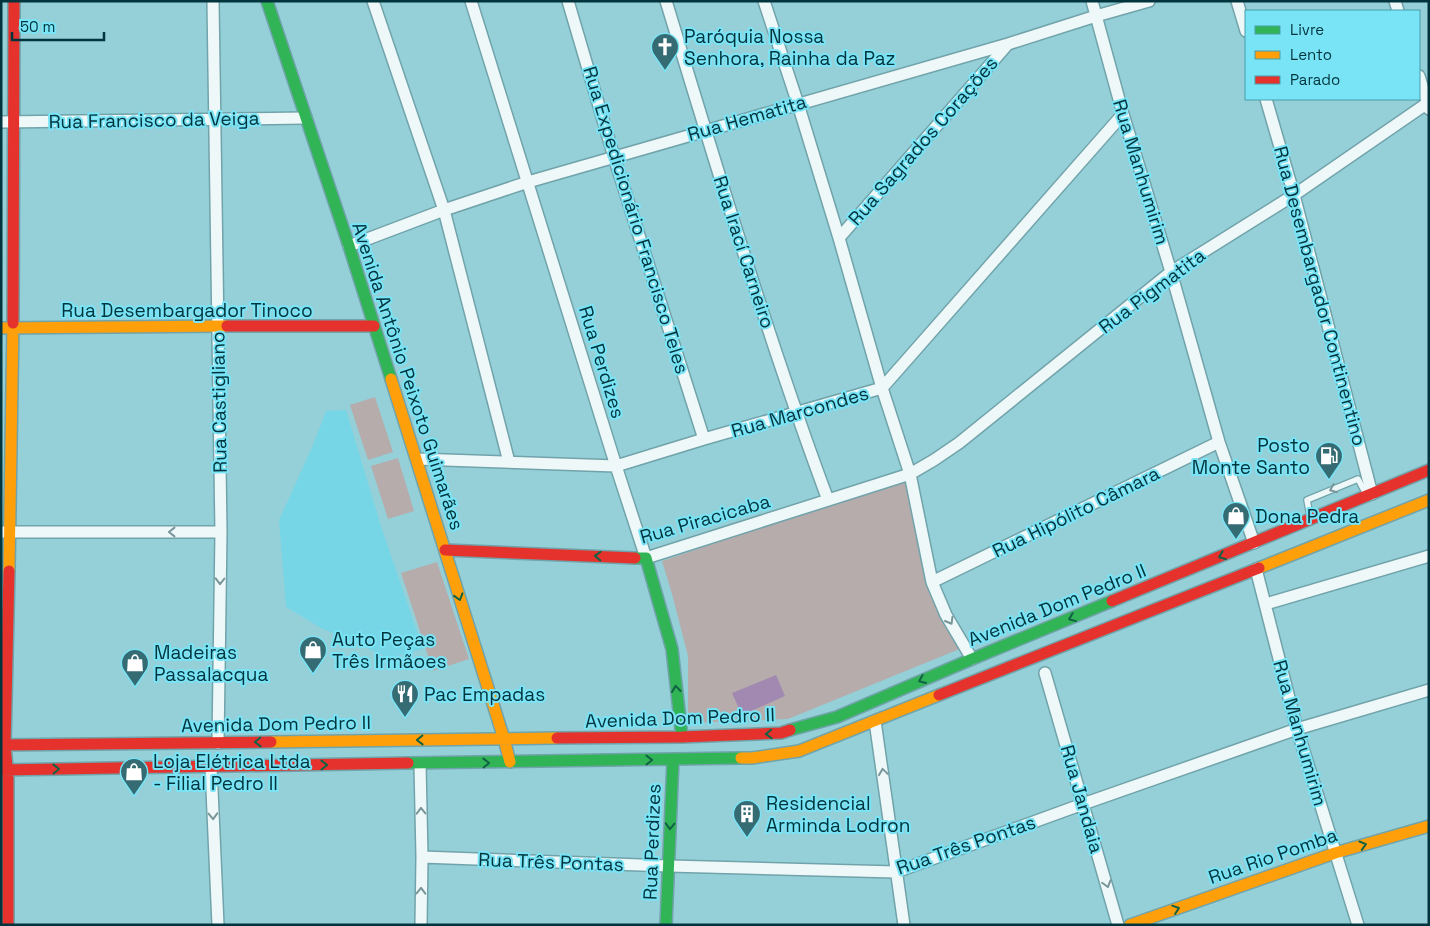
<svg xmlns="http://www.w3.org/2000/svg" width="1430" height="926" viewBox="0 0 1430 926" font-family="'Space Grotesk',sans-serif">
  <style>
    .built { fill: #77d6e5 }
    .park { fill: #b5acab }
    .water { fill: #a189b2 }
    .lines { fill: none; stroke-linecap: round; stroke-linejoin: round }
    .lane-casing { stroke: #71a3aa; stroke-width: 8 }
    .street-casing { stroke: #71a3aa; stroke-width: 14 }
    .fast-casing { stroke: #71a3aa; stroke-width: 14 }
    .slow-casing { stroke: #71a3aa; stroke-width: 14 }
    .jam-casing { stroke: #71a3aa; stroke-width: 14 }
    .lane { stroke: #eff8f9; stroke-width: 5.5 }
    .street { stroke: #eff8f9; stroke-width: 11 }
    .fast { stroke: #30b455; stroke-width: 11 }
    .slow { stroke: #ff9f0a; stroke-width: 11 }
    .jam { stroke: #e5322d; stroke-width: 11 }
    .oneway { stroke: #78969a }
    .oneway2 { stroke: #116145 }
    .labels { text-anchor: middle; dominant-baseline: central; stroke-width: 4; stroke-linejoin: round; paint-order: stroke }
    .poi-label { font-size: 19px; fill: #01343c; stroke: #78e4f6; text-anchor: start }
    .street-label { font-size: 19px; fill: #01343c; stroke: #78e4f6 }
  </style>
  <rect width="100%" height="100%" fill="#95d0d9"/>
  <path class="built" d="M346 410 381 526 423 649 389 658 321 628 286 607 279 520 313 445 326 411Z"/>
  <path class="park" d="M375 397 393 452 368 460 350 405Z
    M398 458 414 511 388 519 371 466Z
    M909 477 930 589 962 648 788 719 688 723V656L672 594 662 561Z
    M437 562 469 659 433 671 401 573Z"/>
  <path class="water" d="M776 675 785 696 742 715 732 693Z"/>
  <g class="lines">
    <defs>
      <path id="lane" d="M1310 516 1307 500 1358 479 1366 494"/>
      <path id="street" d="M213 1 221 532 218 743
        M373 1 444 210 509 462
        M471 1 616 466 646 558 910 474 934 460 959 443 1171 272 1294 195 1429 102
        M568 1 614 157 704 439
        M666 1C717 168 767 336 828 500
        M764 1 798 104 839 238 882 388 910 474 932 582 946 615 972 659
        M1092 1 1123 114 1171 272 1219 442 1254 543
        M1237 1 1246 31
        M1395 1 1398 11
        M1419 76 1429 109
        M1266 99 1294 195 1372 494
        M1 122 306 118
        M839 238 1008 44
        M349 246 444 210 528 182 1008 44 1096 16 1149 1
        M417 459 616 466 704 439 882 388 1123 114
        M1 532H221
        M1256 569 1297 729 1358 925
        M932 582 1219 442
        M1266 604 1429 556
        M1045 673 1118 925
        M875 721 904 925
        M420 764 422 857 421 925
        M211 767 218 925
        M422 857 669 866 896 872 1083 804 1297 729 1429 690"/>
      <path id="fast" d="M267 1 349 246 391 379
        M635 558H646L672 649 682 737
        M790 730 837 717 972 659 1112 601
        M408 763 741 758
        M666 925 673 760"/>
      <path id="slow" d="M1 328 227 326
        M391 379 504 739 510 762
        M1259 568 1429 500
        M9 571 13 323
        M271 742 557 738
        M741 758H752L799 751 939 695
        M1130 925 1335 853 1429 826"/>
      <path id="jam" d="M13 323 14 1
        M227 326H374
        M445 550 635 558
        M1112 601 1429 470
        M939 695 1259 568
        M557 738 682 737 781 733 790 730
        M1 745 271 742
        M1 770 408 763
        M8 925V778L5 745 9 571"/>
    </defs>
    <use href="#lane" class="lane-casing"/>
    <use href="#street" class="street-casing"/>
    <use href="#fast" class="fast-casing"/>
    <use href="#slow" class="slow-casing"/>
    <use href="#jam" class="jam-casing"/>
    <use href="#lane" class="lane"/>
    <use href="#street" class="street"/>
    <use href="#fast" class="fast"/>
    <use href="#slow" class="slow"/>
    <use href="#jam" class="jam"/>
  </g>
  <defs><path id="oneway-chevron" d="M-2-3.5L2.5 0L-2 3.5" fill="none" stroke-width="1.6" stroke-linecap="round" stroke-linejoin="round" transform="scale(1.25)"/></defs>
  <g class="oneway">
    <use href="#oneway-chevron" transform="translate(1333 489) rotate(158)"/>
    <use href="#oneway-chevron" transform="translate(172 532) rotate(180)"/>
    <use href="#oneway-chevron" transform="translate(220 581) rotate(91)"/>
    <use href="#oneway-chevron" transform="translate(950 621) rotate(60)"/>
    <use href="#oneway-chevron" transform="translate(883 772) rotate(-98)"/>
    <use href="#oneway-chevron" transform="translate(421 811) rotate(-91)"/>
    <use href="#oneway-chevron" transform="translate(213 816) rotate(88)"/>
    <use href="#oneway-chevron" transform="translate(1107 884) rotate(74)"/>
    <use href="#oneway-chevron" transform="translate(421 891) rotate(-89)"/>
  </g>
  <g class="oneway2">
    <use href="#oneway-chevron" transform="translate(598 556) rotate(-178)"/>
    <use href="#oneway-chevron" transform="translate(1222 556) rotate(158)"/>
    <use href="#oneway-chevron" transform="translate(459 597) rotate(73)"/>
    <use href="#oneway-chevron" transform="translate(1072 618) rotate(158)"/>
    <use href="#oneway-chevron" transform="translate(922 680) rotate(157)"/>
    <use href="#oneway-chevron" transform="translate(676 689) rotate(-96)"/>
    <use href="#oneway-chevron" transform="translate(769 734) rotate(178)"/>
    <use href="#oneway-chevron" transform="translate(420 740) rotate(179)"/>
    <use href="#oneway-chevron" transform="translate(258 742) rotate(179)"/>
    <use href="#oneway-chevron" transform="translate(649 760) rotate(-1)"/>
    <use href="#oneway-chevron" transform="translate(486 763) rotate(-1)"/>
    <use href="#oneway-chevron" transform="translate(324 765) rotate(-1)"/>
    <use href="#oneway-chevron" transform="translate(56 769) rotate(-1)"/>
    <use href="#oneway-chevron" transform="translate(670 826) rotate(92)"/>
    <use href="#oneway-chevron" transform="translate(1363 845) rotate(-16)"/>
    <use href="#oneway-chevron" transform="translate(1176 909) rotate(-19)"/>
  </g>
  <defs>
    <symbol id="church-pin" viewBox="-11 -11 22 30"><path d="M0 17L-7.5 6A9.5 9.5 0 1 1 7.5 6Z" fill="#356b73" stroke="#78e4f6"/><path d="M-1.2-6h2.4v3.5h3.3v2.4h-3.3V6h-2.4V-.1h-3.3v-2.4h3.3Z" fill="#fff"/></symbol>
    <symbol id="fuel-pin" viewBox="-11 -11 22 30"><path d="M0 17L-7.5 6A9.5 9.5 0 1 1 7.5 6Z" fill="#356b73" stroke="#78e4f6"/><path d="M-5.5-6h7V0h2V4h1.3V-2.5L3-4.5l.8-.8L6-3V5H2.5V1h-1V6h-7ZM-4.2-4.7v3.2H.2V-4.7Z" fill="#fff"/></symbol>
    <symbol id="shop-pin" viewBox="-11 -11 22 30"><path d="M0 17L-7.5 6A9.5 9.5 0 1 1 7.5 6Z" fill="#356b73" stroke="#78e4f6"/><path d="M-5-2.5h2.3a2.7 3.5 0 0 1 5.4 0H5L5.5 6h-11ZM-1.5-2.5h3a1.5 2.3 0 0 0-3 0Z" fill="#fff"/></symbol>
    <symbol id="restaurant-pin" viewBox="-11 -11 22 30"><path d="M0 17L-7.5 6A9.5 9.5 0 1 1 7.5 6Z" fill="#356b73" stroke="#78e4f6"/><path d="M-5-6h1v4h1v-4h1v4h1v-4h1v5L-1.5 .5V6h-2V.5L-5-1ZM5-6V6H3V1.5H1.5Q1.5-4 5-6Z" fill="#fff"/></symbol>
    <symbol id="building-pin" viewBox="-11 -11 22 30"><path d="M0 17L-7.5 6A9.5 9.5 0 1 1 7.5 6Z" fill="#356b73" stroke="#78e4f6"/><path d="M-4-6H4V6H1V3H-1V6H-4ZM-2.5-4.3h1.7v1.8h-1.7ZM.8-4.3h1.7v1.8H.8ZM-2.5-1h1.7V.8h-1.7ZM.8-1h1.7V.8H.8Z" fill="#fff"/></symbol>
  </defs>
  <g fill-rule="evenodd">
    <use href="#church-pin" x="649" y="31" width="32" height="43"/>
    <use href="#fuel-pin" x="1313" y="440" width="32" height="43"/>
    <use href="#shop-pin" x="1220" y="500" width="32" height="43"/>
    <use href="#shop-pin" x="297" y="634" width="32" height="43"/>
    <use href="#shop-pin" x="119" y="647" width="32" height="43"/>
    <use href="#restaurant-pin" x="389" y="678" width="32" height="43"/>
    <use href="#shop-pin" x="118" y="756" width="32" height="43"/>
    <use href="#building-pin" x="731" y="798" width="32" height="43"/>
  </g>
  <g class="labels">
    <g class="poi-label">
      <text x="684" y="36">Paróquia Nossa<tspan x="684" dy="22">Senhora, Rainha da Paz</tspan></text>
      <text x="1310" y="445" text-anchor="end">Posto<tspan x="1310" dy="22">Monte Santo</tspan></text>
      <text x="1255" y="516">Dona Pedra</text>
      <text x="332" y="639">Auto Peças<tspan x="332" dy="22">Três Irmãoes</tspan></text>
      <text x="154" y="652">Madeiras<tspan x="154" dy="22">Passalacqua</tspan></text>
      <text x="424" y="694">Pac Empadas</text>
      <text x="153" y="761">Loja Elétrica Ltda<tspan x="153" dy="22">- Filial Pedro II</tspan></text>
      <text x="766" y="803">Residencial<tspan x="766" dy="22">Arminda Lodron</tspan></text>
    </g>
    <g class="street-label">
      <text transform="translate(747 118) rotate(-16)">Rua Hematita</text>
      <text transform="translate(154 120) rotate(-1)">Rua Francisco da Veiga</text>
      <text transform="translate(923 141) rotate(-49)">Rua Sagrados Corações</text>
      <text transform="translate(1141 172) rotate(73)">Rua Manhumirim</text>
      <text transform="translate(636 220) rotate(73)">Rua Expedicionário Francisco Teles</text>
      <text transform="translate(744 252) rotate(72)">Rua Irací Carneiro</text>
      <text transform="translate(1152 291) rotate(-37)">Rua Pigmatita</text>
      <text transform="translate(1320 296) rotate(75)">Rua Desembargador Continentino</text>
      <text x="187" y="310">Rua Desembargador Tinoco</text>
      <text transform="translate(602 362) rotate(73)">Rua Perdizes</text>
      <text transform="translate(408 376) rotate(72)">Avenida Antônio Peixoto Guimarães</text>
      <text transform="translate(219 402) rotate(-91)">Rua Castigliano</text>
      <text transform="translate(800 412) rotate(-16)">Rua Marcondes</text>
      <text transform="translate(1076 512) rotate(-26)">Rua Hipólito Câmara</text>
      <text transform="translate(705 519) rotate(-16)">Rua Piracicaba</text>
      <text transform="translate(1057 605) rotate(-22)">Avenida Dom Pedro II</text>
      <text transform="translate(680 718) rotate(-2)">Avenida Dom Pedro II</text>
      <text transform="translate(276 724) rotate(-1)">Avenida Dom Pedro II</text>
      <text transform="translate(1300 733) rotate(74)">Rua Manhumirim</text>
      <text transform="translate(1082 799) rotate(74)">Rua Jandaia</text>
      <text transform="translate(652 842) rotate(-88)">Rua Perdizes</text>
      <text transform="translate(966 845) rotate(-19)">Rua Três Pontas</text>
      <text transform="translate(1273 856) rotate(-19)">Rua Rio Pomba</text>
      <text transform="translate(551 862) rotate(2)">Rua Três Pontas</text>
    </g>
  </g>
  <rect width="1430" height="926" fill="none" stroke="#01343c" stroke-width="5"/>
  <rect x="1245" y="10" width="175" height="90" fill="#78e4f6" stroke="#489eac"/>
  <rect x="1255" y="26" width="25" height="8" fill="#30b455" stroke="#489eac"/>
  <text x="1290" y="35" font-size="15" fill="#01343c">Livre</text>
  <rect x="1255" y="51" width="25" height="8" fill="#ff9f0a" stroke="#489eac"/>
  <text x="1290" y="60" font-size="15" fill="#01343c">Lento</text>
  <rect x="1255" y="76" width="25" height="8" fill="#e5322d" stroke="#489eac"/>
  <text x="1290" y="85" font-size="15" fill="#01343c">Parado</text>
  <path d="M12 32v8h92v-8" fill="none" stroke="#01343c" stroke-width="2.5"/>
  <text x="20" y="32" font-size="15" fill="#01343c" stroke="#78e4f6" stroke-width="4" paint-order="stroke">50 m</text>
</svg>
